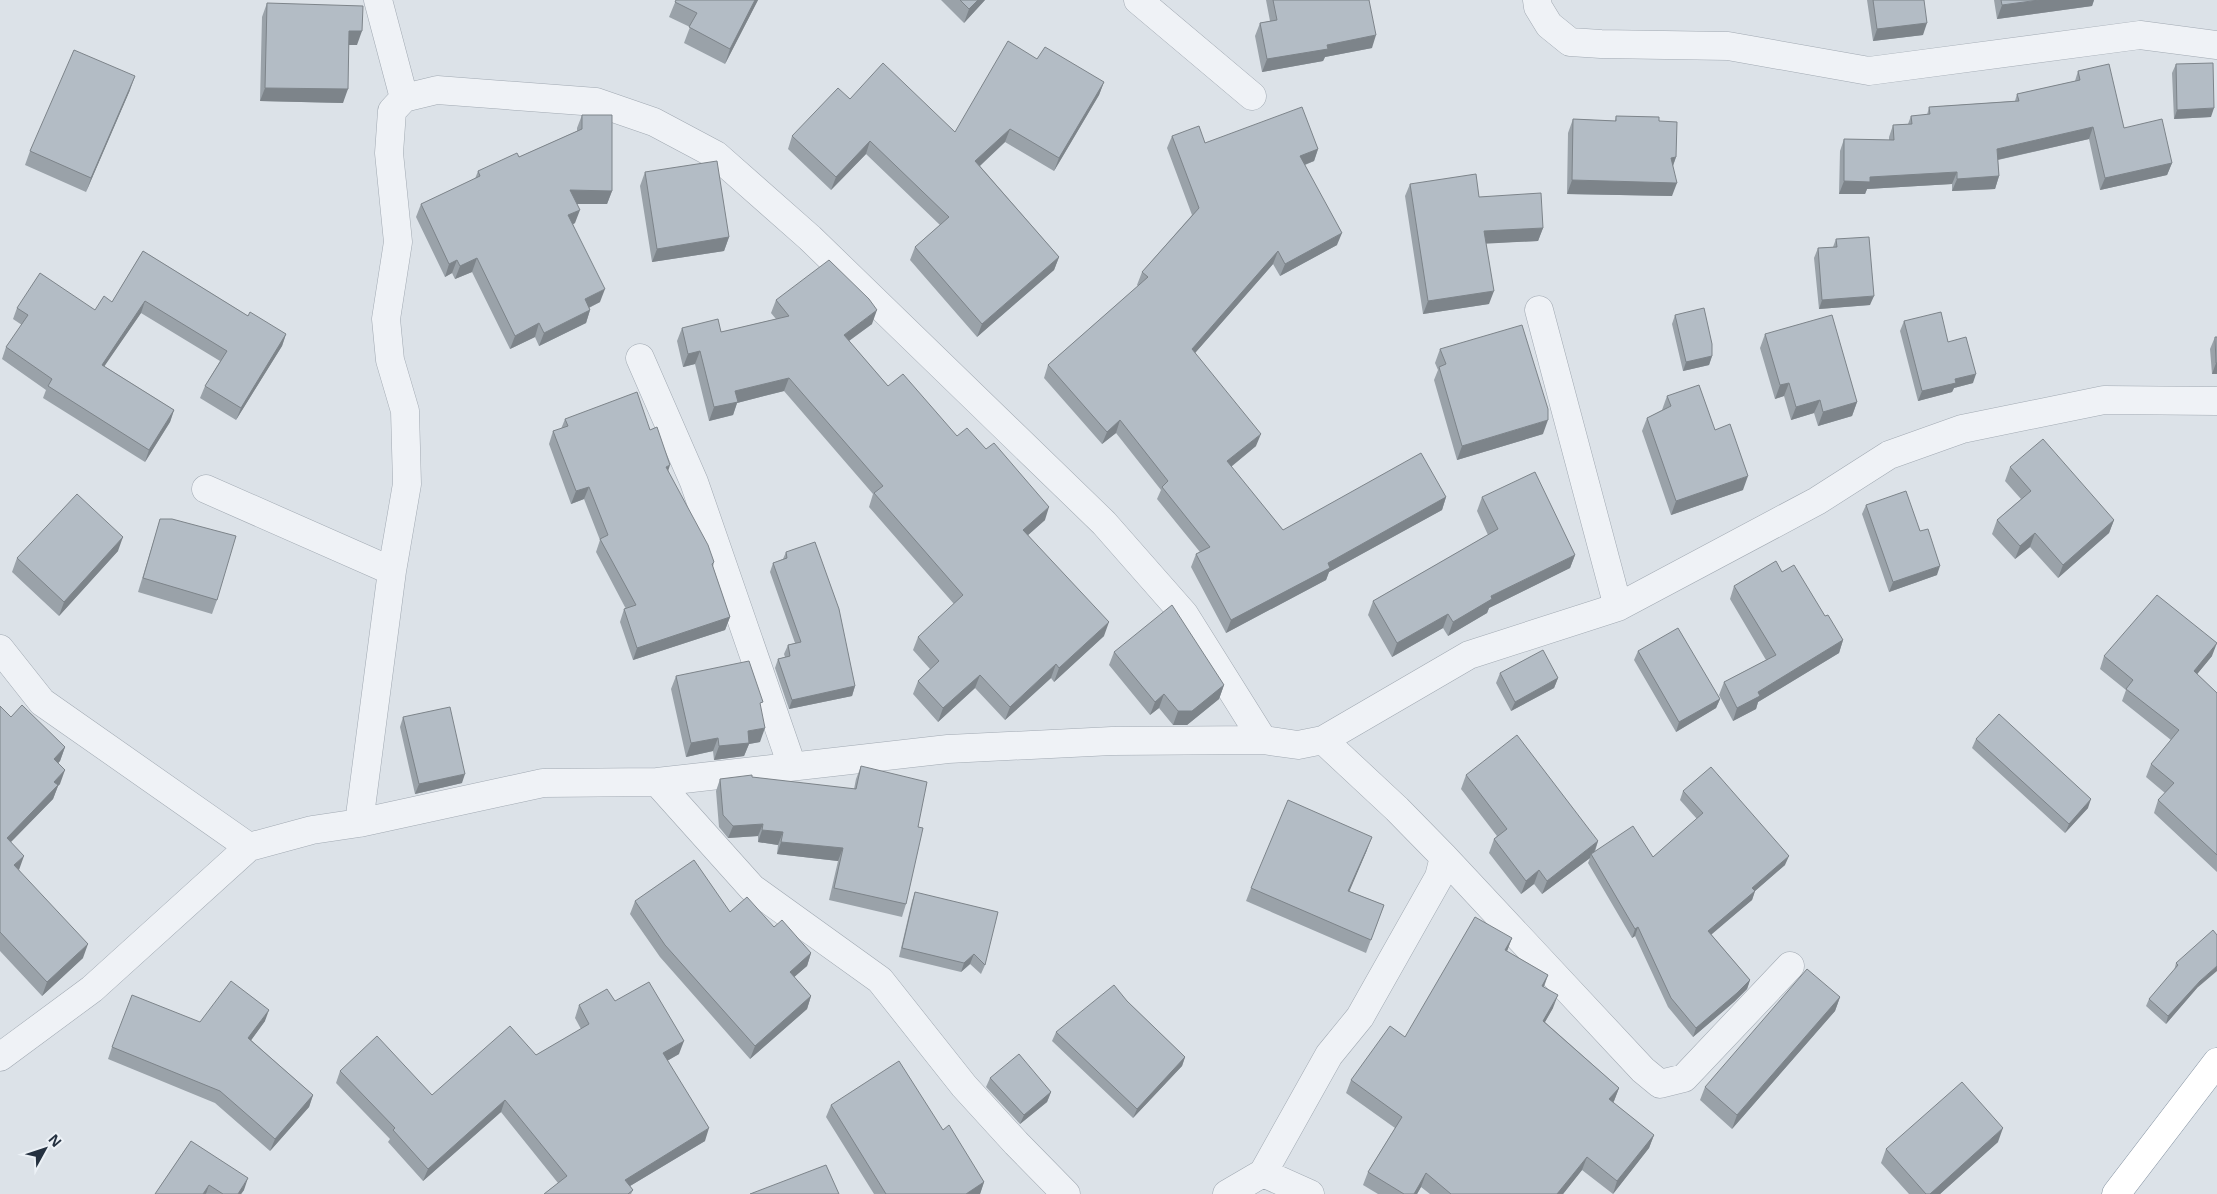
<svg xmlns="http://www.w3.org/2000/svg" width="2217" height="1194" viewBox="0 0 2217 1194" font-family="'Noto Sans',sans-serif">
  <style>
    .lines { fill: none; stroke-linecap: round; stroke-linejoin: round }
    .minor-casing { stroke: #a1a9b2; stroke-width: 29 }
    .trunk-casing { stroke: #8391a0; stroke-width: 29 }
    .minor { stroke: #eff2f6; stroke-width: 28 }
    .trunk { stroke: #fff; stroke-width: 28 }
    .wall { fill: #9aa2a9 }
    .shaded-wall { fill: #7d848a }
    .building { fill: #b3bcc5; stroke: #7d848a }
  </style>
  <rect width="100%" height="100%" fill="#dce2e8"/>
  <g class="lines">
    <defs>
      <path id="minor" d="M378 0 404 98
        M1138 0 1252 96
        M1537 0 1538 7 1549 25 1570 42 1601 44 1728 46 1869 71 2140 35 2217 45
        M1539 310 1618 607
        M640 358 694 482 792 766
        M206 489 392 571
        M0 649 42 702 249 847
        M657 782 752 888 880 980 964 1086 1016 1143 1066 1194
        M359 823 392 571 407 484 405 411 390 360 386 319 398 242 389 153 392 111 404 98 437 90 596 102 654 122 716 155 810 238 1104 523 1184 614 1263 740
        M1444 857 1643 1070 1660 1084 1684 1078 1790 966
        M0 1057 92 989 249 847 312 830 359 823 543 783 657 782 948 749 1112 741 1263 740 1298 745 1323 740 1469 655 1618 607 1817 501 1889 455 1962 429 2104 400 2217 401
        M1263 1173 1310 1194
        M1227 1194 1263 1173 1329 1055 1360 1017 1439 877 1444 857 1397 809 1323 740"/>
      <path id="trunk" d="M2116 1194 2217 1062"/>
    </defs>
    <use href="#minor" class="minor-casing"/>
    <use href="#trunk" class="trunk-casing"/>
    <use href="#minor" class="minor"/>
    <use href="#trunk" class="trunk"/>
  </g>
  <path class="wall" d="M676 0H758L725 64 684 43 690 27 669 17Z
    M941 0H985L964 23Z
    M1266 0H1369L1372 48 1325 57 1323 61 1262 72 1255 36 1260 23 1270 21Z
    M1867 0H1924L1923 35 1873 41Z
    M1994 0H2094L2092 6 1997 19Z
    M267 3 357 45H349L343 103 260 101 262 17Z
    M1037 59 1104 82 1099 95 1054 171 1005 142 980 166 1059 257 1054 270 977 337 910 260 915 247 940 225 866 154 831 190 788 149 792 136 850 99 955 132Z
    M2176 64 2211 117 2174 119 2172 73Z
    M2078 71 2124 128 2172 163 2167 175 2100 190 2089 139 1998 160 1999 176 1995 189 1952 191V184L1867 189 1865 194H1839L1840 151 1844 139 1889 140V137L1893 125 1908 124 1911 116 1927 115 1929 107 2015 101 2017 94 2075 81Z
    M130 90 86 192 25 165 30 151Z
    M582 115 612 191 607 204H576L575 223 573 224 600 302 589 308 590 310 586 323 539 346 535 337 510 349 472 272 455 279 452 273 445 277 416 217 421 204 475 179 478 171 519 157 577 131V128Z
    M1616 116 1659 121 1676 157 1673 166 1672 196 1567 194 1568 133 1573 119 1615 121Z
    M1172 136 1205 143 1318 149 1314 161 1305 165 1337 245 1280 276 1273 264 1195 353 1256 446 1231 467 1283 530 1446 497 1442 510 1329 572 1326 580 1226 633 1191 567 1196 554 1200 552 1157 499 1161 490 1116 433 1102 444 1044 378 1048 365 1138 286 1137 285 1142 272 1192 215 1167 148Z
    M645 172 729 237 724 251 652 262 640 186Z
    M1410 184 1479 197 1543 228 1538 241 1486 243 1489 304 1423 314 1405 196Z
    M1836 239 1870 305 1819 309 1814 258 1818 248 1833 247Z
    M143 251 248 316 286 334 282 346 236 420 200 398 205 386 220 361 141 313 104 366 174 410 170 422 145 462 43 398 46 390 2 359 6 347 22 325 13 319 17 308 95 310 112 302Z
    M776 300 872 324 849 341 888 386 957 436 1045 520 1028 535 1104 636 1054 682 1051 678 1005 720 975 688 938 722 913 694 918 681 930 669 913 650 918 637 954 604 869 507 873 494 784 391 737 403 733 415 709 421 695 364 683 367 677 341 682 328 721 332 776 319 771 313Z
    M1675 315 1712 356 1709 365 1683 371 1672 324Z
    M1904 321 1948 342 1973 383 1954 388 1952 392 1918 401 1900 331Z
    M1765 334 1857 402 1852 416 1818 426 1814 413 1791 420 1784 396 1775 399 1760 348Z
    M2215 337 2217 374H2212L2210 349Z
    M1440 349 1543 434 1457 460 1434 380 1438 370 1435 363Z
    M1667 396 1715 430 1743 490 1671 515 1642 431 1647 418 1662 410Z
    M565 419 650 430 668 471 714 562 713 567 730 617 725 630 633 660 620 622 624 609H626L596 552 600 540 584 499 571 504 549 444 553 431 561 429Z
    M2010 467 2114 520 2109 533 2058 578 2030 547 2015 559 1992 534 1997 520 2021 499 2005 481Z
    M1482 497 1575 555 1570 568 1489 608 1487 613 1448 636 1443 628 1392 657 1368 615 1373 601 1488 535 1477 511Z
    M1866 505 1920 531 1937 575 1889 592 1862 514Z
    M160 519 217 600 212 614 138 592 156 533Z
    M118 551 59 616 12 572 17 558Z
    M786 552 855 686 852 696 789 709 775 668 778 659 785 657 784 654 788 645 795 643 770 572 773 563 783 559Z
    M1734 586 1825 616 1843 640 1839 653 1758 702 1756 709 1733 721 1719 695 1724 682 1766 660 1730 599Z
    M1638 651 1720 699 1716 708 1676 732 1634 660Z
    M1114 652 1224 685 1219 699 1187 725H1173L1159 708 1150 715 1109 665Z
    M2104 656H2212L2197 674 2217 693V872L2154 813 2158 800 2165 793 2146 777 2151 764 2171 740 2122 701 2126 690 2100 669Z
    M1500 673 1558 678 1554 688 1511 711 1496 683Z
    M676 676 761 708 760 742 749 744 744 756 714 760 713 751 686 757 671 689Z
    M0 706 11 717 65 747 60 761 58 763 60 784 58 786 53 799 11 842 19 870 83 958 42 996 0 951Z
    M403 717 462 783 415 794 400 727Z
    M1976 739 2088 808 2065 833 1972 748Z
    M861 766 918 827 906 904 902 917 829 900 838 861 777 854 778 845 758 842V836L728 838 719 827 716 791 720 779 752 777 854 789 856 779Z
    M1466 775 1598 841 1595 852 1653 857 1697 819 1680 800 1683 791 1785 865 1755 891 1752 900 1711 934 1750 980 1747 989 1734 1002 1693 1037 1668 1007 1635 936 1632 938 1588 863 1590 858 1542 894 1534 884 1521 894 1489 853 1494 839 1497 836 1461 789Z
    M1367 850 1349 891 1384 905 1366 953 1246 901 1251 888Z
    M915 892 985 965 981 974 970 964 961 972 899 957 912 901Z
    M635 901 730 912 774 927 811 953 807 966 794 977 811 996 807 1009 750 1059 660 957 630 914Z
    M1512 938 1507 951 1548 975 1544 987 1553 1008 1545 1022 1619 1088 1614 1101 1613 1103 1654 1135 1649 1148 1613 1194 1582 1170 1563 1194H1430L1421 1187 1417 1194H1378L1363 1185 1368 1172 1395 1128 1346 1093 1351 1080 1405 1037Z
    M2176 963 2197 988 2166 1024 2146 1006 2149 999 2174 971Z
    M1840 997 1835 1011 1732 1129 1700 1100 1705 1087Z
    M615 1001 679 1054 667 1061 705 1141 630 1186 633 1190 631 1194H544L558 1183 501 1112 423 1181 388 1142 390 1139 336 1083 340 1071 432 1095 536 1055 581 1029 575 1018 579 1005Z
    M1127 1001 1185 1057 1182 1066 1133 1118 1052 1041 1056 1032Z
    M265 1021 251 1040 313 1095 309 1107 270 1151 215 1103 108 1059 112 1047 200 1022Z
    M990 1078 1051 1092 1047 1102 1020 1124 986 1087Z
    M831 1105 943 1130 984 1182 980 1194H874L826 1117Z
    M191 1141 244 1190 241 1194H155Z
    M1998 1142 1940 1194H1909L1881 1163 1886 1149Z"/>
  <path class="shaded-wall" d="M755 0H758L725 64 730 49Z
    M978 0H985L964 23 969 9Z
    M2039 0H2094L2092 6 1997 19 2002 5Z
    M1927 23 1923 35 1873 41 1877 29Z
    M349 31H362L357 45H344Z
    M1376 35 1372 48 1325 57 1323 61 1262 72 1267 59 1327 45Z
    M135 76 130 90 86 192 91 178Z
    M1104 82 1099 95 1054 171 1059 158Z
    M265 88 348 89 343 103 260 101Z
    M2214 108 2211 117 2174 119 2177 110Z
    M2093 127 2089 139 1992 161 1997 149Z
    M1010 129 1005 142 971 174 975 161Z
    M870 141 866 154 831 190 836 177Z
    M1318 149 1314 161 1296 168 1300 156Z
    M1676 157 1671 171V158Z
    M2172 163 2167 175 2100 190 2105 178Z
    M1957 172 1952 184 1867 189 1865 194H1839L1844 181 1870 177Z
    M1999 176 1995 189 1952 191 1957 179Z
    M1572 180 1677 183 1672 196 1567 194Z
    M570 190 612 191 607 204H565Z
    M580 210 575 223 564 229 568 215Z
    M1543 228 1538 241 1480 244 1484 231Z
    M1342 233 1337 245 1280 276 1285 264Z
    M729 237 724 251 652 262 657 249Z
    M1278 251 1273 264 1188 361 1192 349Z
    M1059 257 1054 270 977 337 982 324Z
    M477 258 472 272 455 279 460 266Z
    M457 260 452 273 445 277 449 264Z
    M605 289 600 302 580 312 585 299Z
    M1494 291 1489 304 1423 314 1428 301Z
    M1874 296 1870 305 1819 309 1822 300Z
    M145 301 141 313 97 377 102 365Z
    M590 310 586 323 539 346 544 333Z
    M877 310 872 324 839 348 844 335Z
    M539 323 535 337 510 349 515 336Z
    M286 334 282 346 236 420 241 408Z
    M700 351 695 364 683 367 688 354Z
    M1712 356 1709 365 1683 371 1686 362Z
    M2216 363H2217V374H2212Z
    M1976 374 1973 383 1954 388 1952 392 1918 401 1922 391 1955 379Z
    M789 378 784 391 737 403 733 415 709 421 714 407 735 391Z
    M1789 383 1784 396 1775 399 1780 385Z
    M1820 400 1814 413 1791 420 1796 407Z
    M1857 402 1852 416 1818 426 1823 412Z
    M174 410 170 422 145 462 149 450Z
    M1120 420 1116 433 1102 444 1107 432Z
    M1548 420 1543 434 1457 460 1462 446Z
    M1261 434 1256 446 1222 474 1227 461Z
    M670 465 666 478V467Z
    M1748 476 1743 490 1671 515 1676 501Z
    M589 487 584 499 571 504 576 491Z
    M1446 497 1442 510 1329 572 1326 580 1226 633 1231 620 1328 563Z
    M1049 507 1045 520 1018 544 1023 530Z
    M2114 520 2109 533 2058 578 2063 565Z
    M2035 533 2030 547 2015 559 2020 546Z
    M123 537 118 551 59 616 64 602Z
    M1575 555 1570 568 1489 608 1487 613 1448 636 1453 622 1491 596Z
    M1940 566 1937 575 1889 592 1893 582Z
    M1448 614 1443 628 1392 657 1397 643Z
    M730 617 725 630 633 660 637 648Z
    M1109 622 1104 636 1054 682 1059 668Z
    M1843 640 1839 653 1758 702 1756 709 1733 721 1737 708 1758 692Z
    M2217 643 2212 656 2189 684 2194 671Z
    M1056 664 1051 678 1005 720 1010 707Z
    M980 675 975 688 938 722 943 708Z
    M1558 678 1554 688 1511 711 1515 702Z
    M1224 685 1219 699 1187 725H1173L1178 711Z
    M855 686 852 696 789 709 792 700Z
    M1164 694 1159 708 1150 715 1155 702Z
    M1720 699 1716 708 1676 732 1679 722Z
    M765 728 760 742 749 744 744 756 714 760 719 746 748 731Z
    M718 738 713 751 686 757 691 743Z
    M65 747 60 761 49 773 54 759Z
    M65 770 60 784 58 786 53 799 2 851 7 838 54 782Z
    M465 774 462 783 415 794 419 784Z
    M2091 799 2088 808 2065 833 2069 824Z
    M763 824 758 836 728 838 733 826Z
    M762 830 783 832 778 845 758 842Z
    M1372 837 1367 850 1344 904 1348 891Z
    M1598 841 1593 855 1591 854 1590 858 1542 894 1547 881Z
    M781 842 843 848 838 861 777 854Z
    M24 856 19 870 14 865Z
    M1789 856 1785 865 1755 891 1752 900 1705 940 1708 931 1752 888Z
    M1539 870 1534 884 1521 894 1526 881Z
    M1638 927 1635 936 1632 938 1635 929Z
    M1512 938 1507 951 1505 950Z
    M88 944 83 958 42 996 47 982Z
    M811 953 807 966 785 985 790 972Z
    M974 954 970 964 961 972 964 963Z
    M2217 966V971L2197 988 2166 1024 2168 1016 2200 981Z
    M1548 975 1543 988 1542 986Z
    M1750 980 1747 989 1734 1002 1693 1037 1696 1028Z
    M1558 995 1553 1008 1538 1034 1543 1021Z
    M811 996 807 1009 750 1059 755 1046Z
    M1840 997 1835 1011 1732 1129 1737 1115Z
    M269 1010 265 1021 244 1050 248 1038Z
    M684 1041 679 1054 658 1066 663 1053Z
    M1185 1057 1182 1066 1133 1118 1137 1109Z
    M1619 1088 1614 1101 1604 1112 1609 1099Z
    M1051 1092 1047 1102 1020 1124 1024 1115Z
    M313 1095 309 1107 270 1151 275 1139Z
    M505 1100 501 1112 423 1181 428 1169Z
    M709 1128 705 1141 620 1192 625 1180Z
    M2003 1128 1998 1142 1940 1194H1930Z
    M1654 1135 1649 1148 1613 1194 1617 1181Z
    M1587 1157 1582 1170 1563 1194H1557Z
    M1426 1173 1421 1187 1417 1194H1414Z
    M248 1178 244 1190 241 1194H238Z
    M984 1182 980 1194H966Z
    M209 1185 206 1194H203Z"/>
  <path class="building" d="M676 0H755L730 49 689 27 697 13 675 2Z
    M960 0H978L969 9Z
    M1273 0H1369L1376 35 1327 45 1328 49 1267 59 1260 23 1277 20Z
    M1873 0H1924L1927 23 1877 29Z
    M2001 0H2039L2002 5Z
    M267 3 363 6 362 31H349L348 89 265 88Z
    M1008 41 1037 59 1045 47 1104 82 1059 158 1010 129 975 161 1059 257 982 324 915 247 949 217 870 141 836 177 792 136 838 88 850 99 883 63 955 132Z
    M74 50 135 76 91 178 30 151Z
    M2213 63 2214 108 2177 110 2176 64Z
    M2109 64 2124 128 2162 119 2172 163 2105 178 2093 127 1997 149 1999 176 1957 179V172L1870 177V182L1844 181V139L1894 140 1893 125 1912 124 1911 116 1930 114 1929 107 2019 101 2017 94 2080 80 2078 71Z
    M1302 107 1318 149 1300 156 1342 233 1285 264 1278 251 1192 349 1261 434 1227 461 1283 530 1421 453 1446 497 1328 563 1330 568 1231 620 1196 554 1210 547 1162 487 1168 481 1120 420 1107 432 1048 365 1148 277 1142 272 1199 208 1172 136 1199 126 1205 143Z
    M582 115H612V191L570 190 580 210 568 215 605 289 585 299 590 310 544 333 539 323 515 336 477 258 460 266 457 260 449 264 421 204 480 176 478 171 517 153 519 157 582 129Z
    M1616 116 1659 117V121L1677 122 1676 157 1671 158 1677 183 1572 180 1573 119 1616 121Z
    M717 161 729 237 657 249 645 172Z
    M1476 174 1479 197 1541 193 1543 228 1484 231 1494 291 1428 301 1410 184Z
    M1869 237 1874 296 1822 300 1818 248 1837 247 1836 239Z
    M143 251 248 316 250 312 286 334 241 408 205 386 227 351 145 301 102 365 174 410 149 450 48 386 52 379 6 347 28 315 17 308 40 273 95 310 104 296 112 302Z
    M829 260 869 299 877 310 844 335 888 386 903 374 957 436 967 428 986 449 994 443 1049 507 1023 530 1109 622 1059 668 1056 664 1010 707 980 675 943 708 918 681 939 661 918 637 963 595 874 493 883 486 789 378 735 391 738 402 714 407 700 351 688 354 682 328 718 319 721 332 789 316 776 300Z
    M1704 308 1712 344V356L1686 362 1675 315Z
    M1941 312 1948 342 1966 337 1976 374 1955 379 1956 383 1922 391 1904 321Z
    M1832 315 1857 402 1823 412 1820 400 1796 407 1789 383 1780 385 1765 334Z
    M1522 325 1548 409V420L1462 446 1439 367 1446 364 1440 349Z
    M2215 337H2217V363H2216Z
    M1699 385 1715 430 1730 424 1748 476 1676 501 1647 418 1671 406 1667 396Z
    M637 392 650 430 657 427 670 465 666 467 708 545 714 562 712 564 730 617 637 648 624 609 636 605 600 539 608 535 589 487 576 491 553 431 568 426 565 419Z
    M2043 439 2114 520 2063 565 2035 533 2020 546 1997 520 2031 491 2010 467Z
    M1535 472 1575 555 1491 596 1492 599 1453 622 1448 614 1397 643 1373 601 1498 529 1482 497Z
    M1906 491 1920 531 1928 529 1940 566 1893 582 1866 505Z
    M77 494 123 537 64 602 17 558Z
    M160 519H172L236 536 217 600 143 578Z
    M815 542 839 609 855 686 792 700 778 659 790 656 788 645 801 642 773 563 787 558 786 552Z
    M1776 561 1782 572 1794 565 1825 616 1828 615 1843 640 1758 692 1760 696 1737 708 1724 682 1776 655 1734 586Z
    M2157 595 2217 643 2194 671 2217 693V855L2158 800 2174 783 2151 764 2179 730 2126 689 2133 680 2104 656Z
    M1172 605 1224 685 1192 711H1178L1164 694 1155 702 1114 652Z
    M1678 628 1720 699 1679 722 1638 651Z
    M1543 650 1558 678 1515 702 1500 673Z
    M749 661 763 702 760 703 765 728 748 731 749 743 719 746 718 738 691 743 676 676Z
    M22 705 65 747 54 759 65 770 54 782 58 785 7 838 24 856 14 865 88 944 47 982 0 932V706L11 717Z
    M450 707 465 774 419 784 403 717Z
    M1999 714 2091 799 2069 824 1976 739Z
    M1517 735 1598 841 1547 881 1539 870 1526 881 1494 839 1507 829 1466 775Z
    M861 766 927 782 918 827 923 828 906 904 834 888 843 848 781 842 783 832 762 830 763 824 733 826 723 815 720 779 752 775V777L856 789Z
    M1711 767 1789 856 1752 888 1755 891 1708 931 1750 980 1737 993 1696 1028 1671 998 1638 927 1635 929 1591 854 1633 826 1653 857 1703 813 1683 791Z
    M1288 800 1372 837 1348 891 1384 905 1371 940 1251 888Z
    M694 860 730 912 747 897 774 927 782 920 811 953 790 972 811 996 755 1046 665 945 635 901Z
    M915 892 998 912 985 965 974 954 964 963 902 948Z
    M1475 917 1512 938 1505 950 1548 975 1542 986 1558 995 1543 1021 1619 1088 1609 1099 1654 1135 1617 1181 1587 1157 1557 1194H1451L1426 1173 1414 1194H1404L1368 1172 1402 1117 1351 1080 1390 1026 1405 1037Z
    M2213 930 2217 935V966L2200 981 2168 1016 2149 999 2178 965 2176 963Z
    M1807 969 1840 997 1737 1115 1705 1087Z
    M231 981 269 1010 248 1038 313 1095 275 1139 220 1091 112 1047 132 995 200 1022Z
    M649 982 684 1041 663 1053 709 1128 625 1180 633 1190 628 1194H544L567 1176 505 1100 428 1169 393 1130 395 1128 340 1071 377 1036 432 1095 510 1026 536 1055 589 1024 579 1005 607 989 615 1001Z
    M1114 985 1127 1001 1185 1057 1137 1109 1056 1032Z
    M1019 1054 1051 1092 1024 1115 990 1078Z
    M899 1061 943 1130 949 1125 984 1182 966 1194H886L831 1105Z
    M1962 1082 2003 1128 1930 1194H1926L1886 1149Z
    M191 1141 248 1178 238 1194H223L209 1185 203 1194H155Z
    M826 1165 839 1194H750Z"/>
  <g transform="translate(45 1149) rotate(50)" stroke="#ecf1f6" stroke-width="4" paint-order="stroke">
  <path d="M0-4L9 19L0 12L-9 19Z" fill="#253140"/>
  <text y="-8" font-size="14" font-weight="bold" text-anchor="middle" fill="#253140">N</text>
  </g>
</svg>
